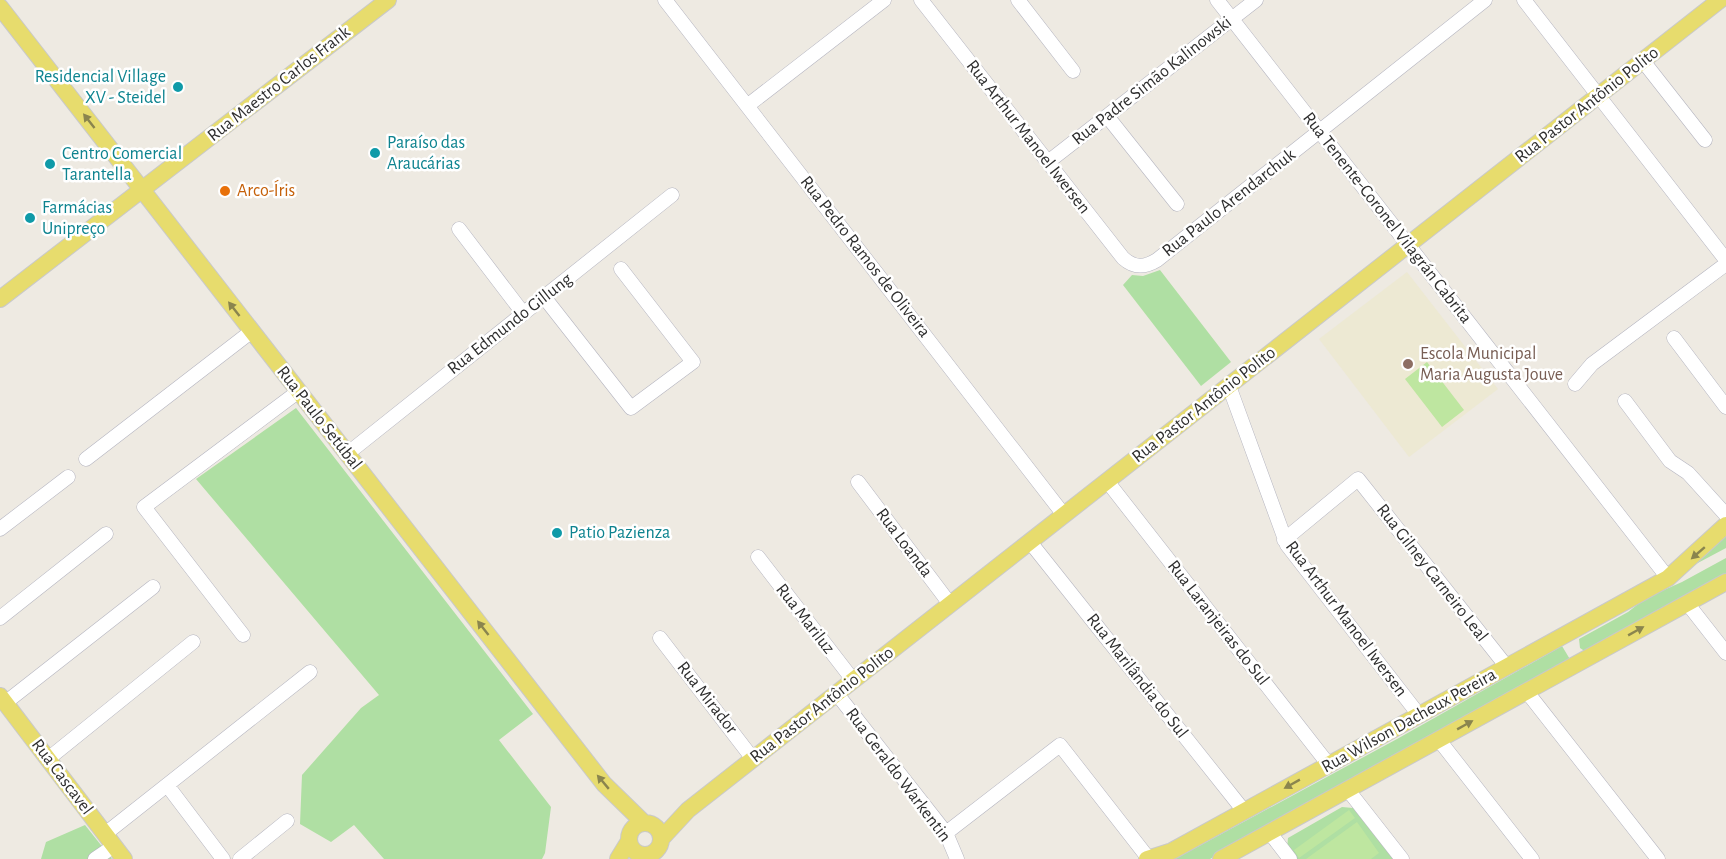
<svg xmlns="http://www.w3.org/2000/svg" width="1726" height="859" viewBox="0 0 1726 859" font-family="'Alegreya Sans',sans-serif">
  <style>
    .education { fill: #ede9d3 }
    .green { fill: #afdfa3 }
    .pitch { fill: #bee6a0 }
    .lines { fill: none; stroke-linecap: round; stroke-linejoin: round }
    .minor-casing { stroke: #b5b5c0; stroke-width: 15 }
    .major-casing { stroke: #c9c9c9; stroke-width: 18 }
    .minor { stroke: #fff; stroke-width: 14 }
    .major { stroke: #e7dc6d; stroke-width: 16 }
    .oneway { fill: #8a854e }
    .culture-dot { fill: #0f9aa8; stroke: #fff; stroke-width: 2 }
    .food-dot { fill: #e8710a; stroke: #fff; stroke-width: 2 }
    .education-dot { fill: #8d6e63; stroke: #fff; stroke-width: 2 }
    .labels { text-anchor: middle; dominant-baseline: central; stroke-width: 5; stroke-linejoin: round; paint-order: stroke }
    .culture-label { font-size: 18px; fill: #0d838f; stroke: #fff; text-anchor: start }
    .street-label { font-size: 18px; fill: #2e2e2e; stroke: #fff }
    .food-label { font-size: 18px; fill: #c56008; stroke: #fff; text-anchor: start }
    .education-label { font-size: 18px; fill: #785e54; stroke: #fff; text-anchor: start }
  </style>
  <rect width="100%" height="100%" fill="#eeeae2"/>
  <path class="education" d="M1407 272 1498 389 1409 457 1319 339Z"/>
  <path class="green" d="M1160 270 1231 362 1201 386 1123 285 1132 275 1143 276Z
    M296 408 533 714 499 740 551 807 545 853 542 859H384L354 825 331 842 300 824 302 775 361 708 379 695 196 479Z
    M1726 533V548L1694 565Z
    M1726 558V575L1586 652 1580 648 1579 639 1628 612 1646 598 1682 582Z
    M1562 646 1571 661 1210 859H1175L1397 739Z
    M1342 807 1353 808 1393 859H1295L1287 849 1288 838Z
    M85 825 112 859H41L46 842Z"/>
  <path class="pitch" d="M1427 362 1464 410 1442 427 1405 379Z
    M1349 810 1355 818 1299 858 1294 850Z
    M1357 822 1379 853 1371 859H1306Z"/>
  <g class="lines">
    <defs>
      <path id="minor" d="M665 0 1064 515
        M921 0 1123 258C1134 268 1144 268 1157 260L1485 0
        M1018 0 1073 71
        M1217 0 1668 578
        M1524 0 1726 260
        M1643 61 1705 140
        M747 106 884 0
        M1107 116 1177 204
        M1048 162 1256 0
        M459 229 523 313
        M544 297 631 408 693 362 621 269
        M1674 338 1726 407
        M1575 384 1592 364 1726 264
        M1229 386 1287 545 1419 715
        M1625 401 1670 461 1688 473 1726 515
        M347 454 672 195
        M86 459 252 331
        M1107 481 1329 765
        M858 482 950 604
        M0 529 68 477
        M1284 540 1358 479 1507 667
        M1030 542 1244 811
        M758 557 853 680
        M1687 603 1726 653
        M0 618 106 534
        M243 635 144 507 299 391
        M660 638 753 759
        M1527 692 1658 859
        M837 694 946 833 957 859
        M5 703 153 587
        M1439 740 1532 859
        M48 759 193 642
        M167 785 223 859
        M1348 790 1402 859
        M946 833 1060 745 1149 859
        M1270 833 1290 859
        M105 834 310 672
        M95 859 114 846
        M240 859 287 821"/>
      <path id="major" d="M0 7 604 784 644 823
        M0 299 388 0
        M0 696 124 859
        M629 839a16 16 0 1 1 32 0a16 16 0 1 1-32 0Z
        M662 838 688 810 1720 0
        M618 859 629 841
        M1147 859 1172 851 1668 578 1726 525
        M1221 859 1726 582"/>
    </defs>
    <use href="#minor" class="minor-casing"/>
    <use href="#major" class="major-casing"/>
    <use href="#minor" class="minor"/>
    <use href="#major" class="major"/>
  </g>
  <defs><path id="oneway-solid" d="M-6-.8H1V-3.2L6.5 0L1 3.2V.8H-6Z" transform="scale(1.5)"/></defs>
  <g class="oneway">
    <use href="#oneway-solid" transform="translate(89 121) rotate(-128)"/>
    <use href="#oneway-solid" transform="translate(234 309) rotate(-128)"/>
    <use href="#oneway-solid" transform="translate(1698 553) rotate(139)"/>
    <use href="#oneway-solid" transform="translate(483 628) rotate(-128)"/>
    <use href="#oneway-solid" transform="translate(1636 631) rotate(-29)"/>
    <use href="#oneway-solid" transform="translate(1465 725) rotate(-29)"/>
    <use href="#oneway-solid" transform="translate(603 782) rotate(-130)"/>
    <use href="#oneway-solid" transform="translate(1292 784) rotate(151)"/>
  </g>
  <g class="culture-dot">
    <circle cx="178" cy="87" r="6"/>
    <circle cx="375" cy="153" r="6"/>
    <circle cx="50" cy="164" r="6"/>
    <circle cx="30" cy="218" r="6"/>
    <circle cx="557" cy="533" r="6"/>
  </g>
  <circle class="food-dot" cx="225" cy="191" r="6"/>
  <circle class="education-dot" cx="1408" cy="364" r="6"/>
  <g class="labels">
    <g class="culture-label">
      <text x="166" y="77" text-anchor="end">Residencial Village<tspan x="166" dy="21">XV - Steidel</tspan></text>
      <text x="387" y="143">Paraíso das<tspan x="387" dy="21">Araucárias</tspan></text>
      <text x="62" y="154">Centro Comercial<tspan x="62" dy="21">Tarantella</tspan></text>
      <text x="42" y="208">Farmácias<tspan x="42" dy="21">Unipreço</tspan></text>
      <text x="569" y="533">Patio Pazienza</text>
    </g>
    <g class="street-label">
      <text transform="translate(1152 81) rotate(-38)">Rua Padre Simão Kalinowski</text>
      <text transform="translate(279 84) rotate(-38)">Rua Maestro Carlos Frank</text>
      <text transform="translate(1587 105) rotate(-38)">Rua Pastor Antônio Polito</text>
      <text transform="translate(1028 137) rotate(52)">Rua Arthur Manoel Iwersen</text>
      <text transform="translate(1229 203) rotate(-38)">Rua Paulo Arendarchuk</text>
      <text transform="translate(1387 218) rotate(52)">Rua Tenente-Coronel Vilagrán Cabrita</text>
      <text transform="translate(865 257) rotate(52)">Rua Pedro Ramos de Oliveira</text>
      <text transform="translate(510 324) rotate(-38)">Rua Edmundo Gillung</text>
      <text transform="translate(1204 405) rotate(-38)">Rua Pastor Antônio Polito</text>
      <text transform="translate(319 418) rotate(52)">Rua Paulo Setúbal</text>
      <text transform="translate(904 543) rotate(53)">Rua Loanda</text>
      <text transform="translate(1432 573) rotate(52)">Rua Gilney Carneiro Leal</text>
      <text transform="translate(805 619) rotate(52)">Rua Mariluz</text>
      <text transform="translate(1346 619) rotate(53)">Rua Arthur Manoel Iwersen</text>
      <text transform="translate(1218 623) rotate(52)">Rua Laranjeiras do Sul</text>
      <text transform="translate(1137 676) rotate(52)">Rua Marilândia do Sul</text>
      <text transform="translate(707 698) rotate(52)">Rua Mirador</text>
      <text transform="translate(822 705) rotate(-38)">Rua Pastor Antônio Polito</text>
      <text transform="translate(1409 721) rotate(-29)">Rua Wilson Dacheux Pereira</text>
      <text transform="translate(898 775) rotate(53)">Rua Geraldo Warkentin</text>
      <text transform="translate(62 777) rotate(53)">Rua Cascavel</text>
    </g>
    <g class="food-label">
      <text x="237" y="191">Arco-Íris</text>
    </g>
    <g class="education-label">
      <text x="1420" y="354">Escola Municipal<tspan x="1420" dy="21">Maria Augusta Jouve</tspan></text>
    </g>
  </g>
</svg>
